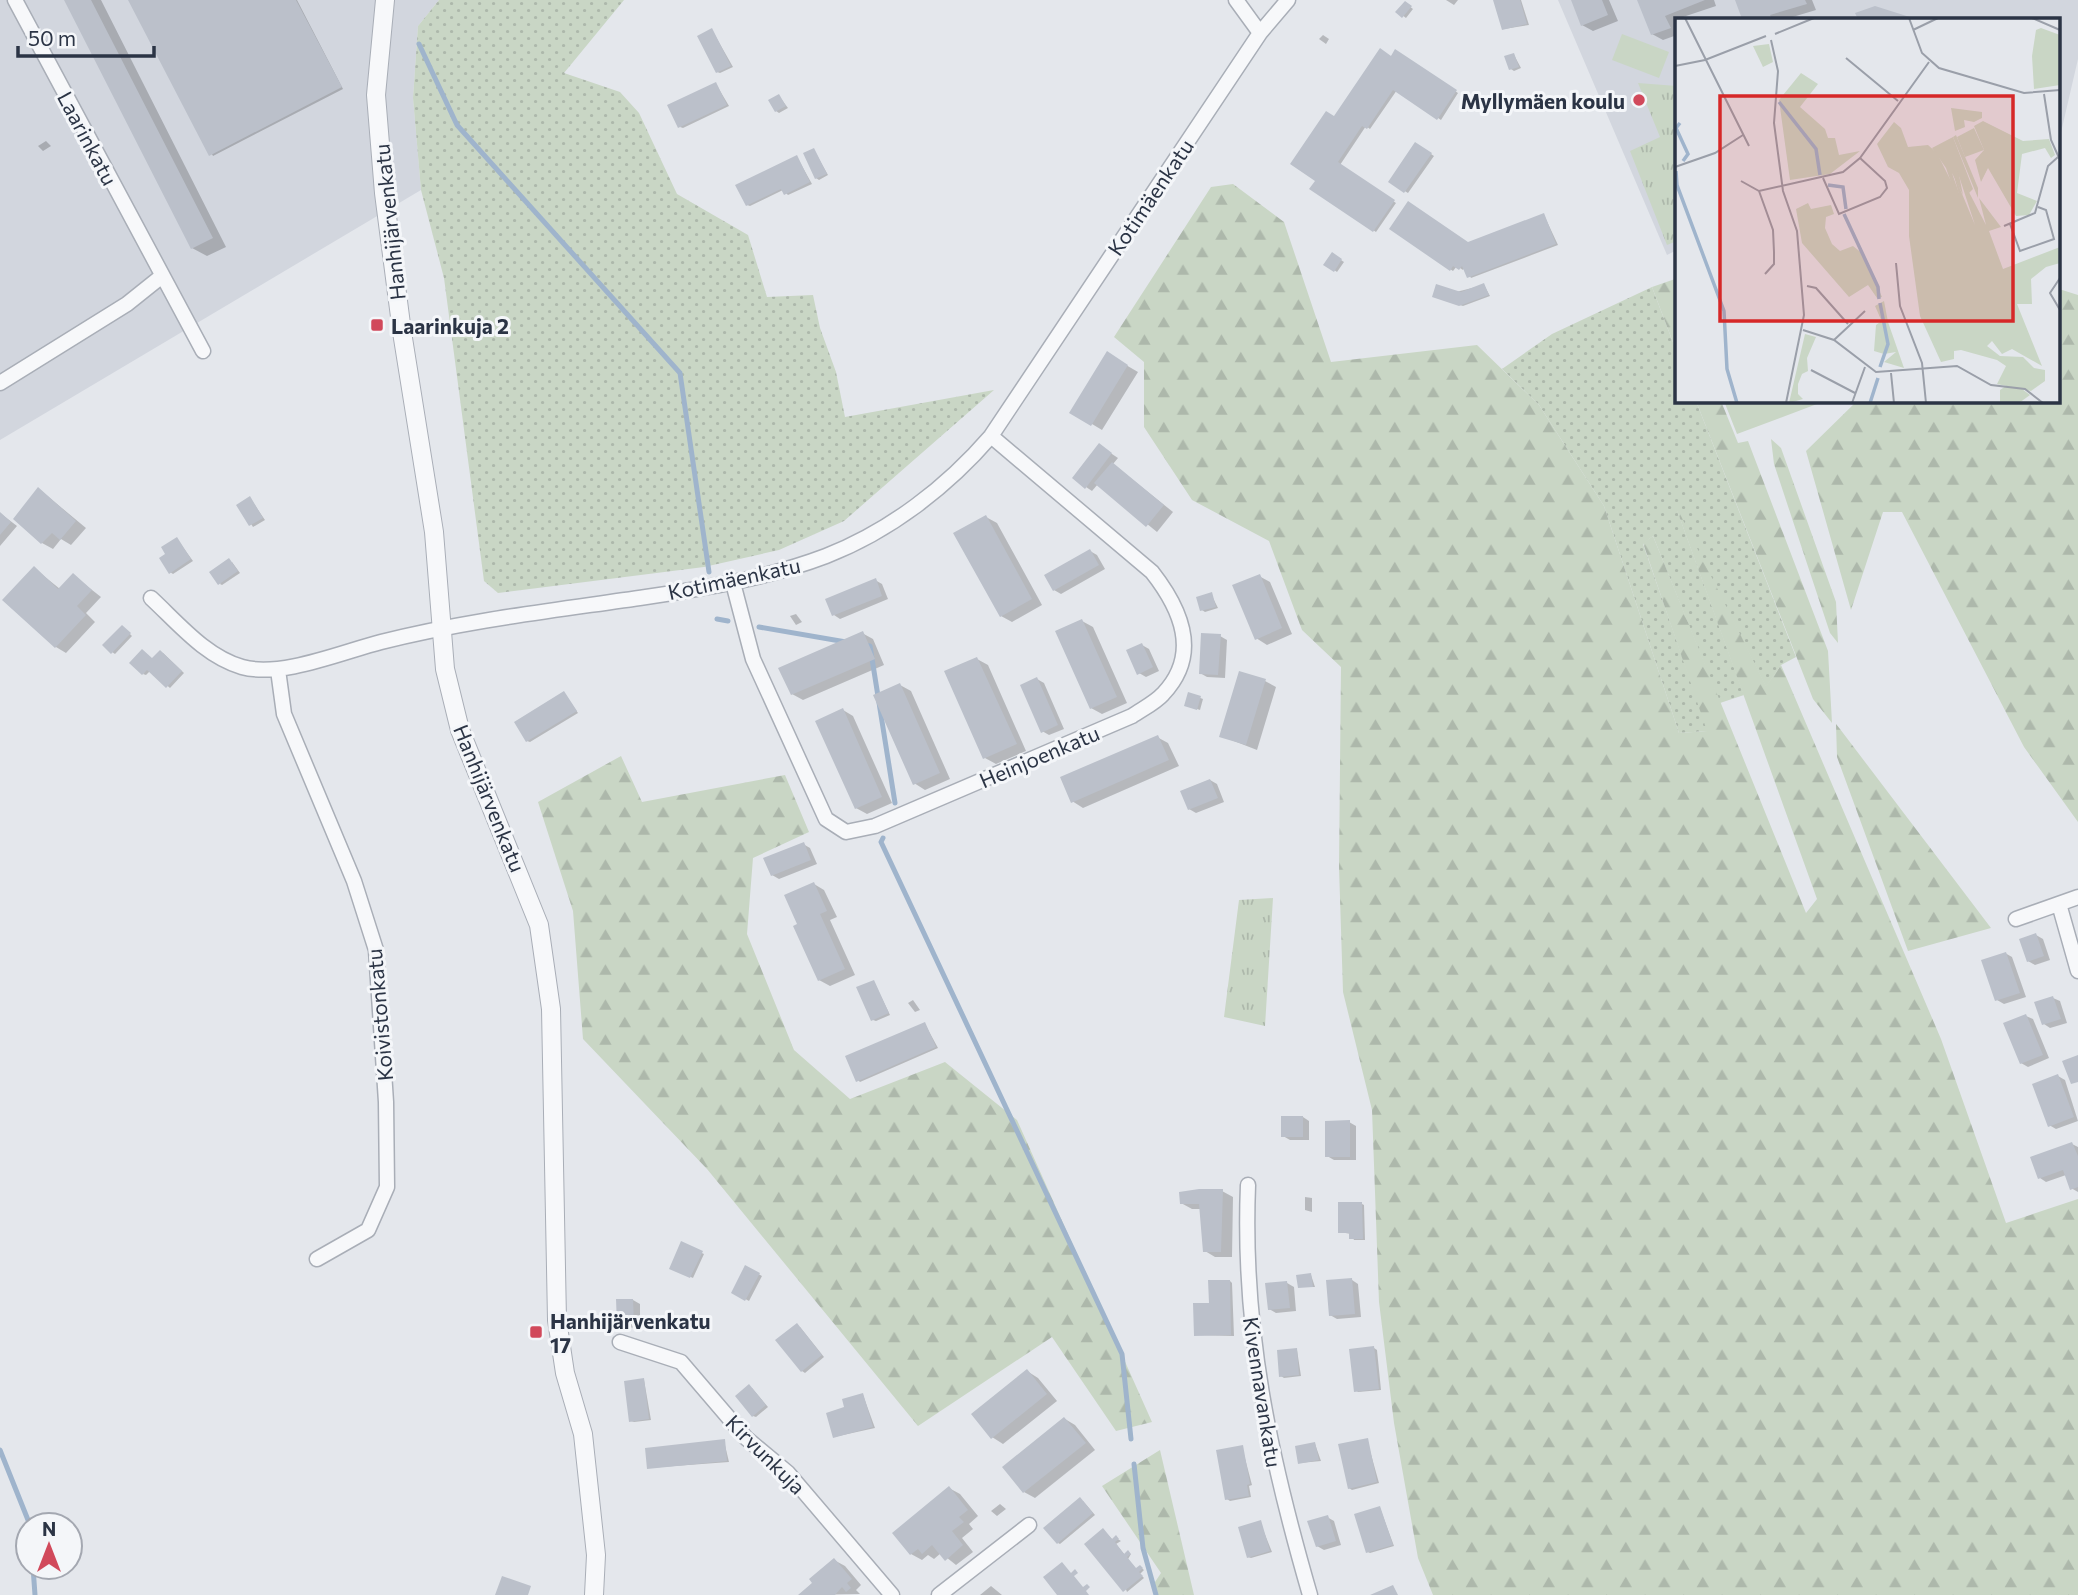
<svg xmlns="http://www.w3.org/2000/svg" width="2078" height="1595" viewBox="0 0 2078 1595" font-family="Commissioner,sans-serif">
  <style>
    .built { fill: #d2d6de }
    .grass { fill: url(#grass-dots) }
    .forest { fill: url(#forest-firs) }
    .park { fill: url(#park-tufts) }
    .pitch { fill: #c9d6c5 }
    .shadow { fill: #0003 }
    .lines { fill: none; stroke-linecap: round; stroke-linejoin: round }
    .stream { stroke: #9fb4cc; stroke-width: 5 }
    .building { fill: #bbc0ca }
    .minor-casing { stroke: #a9aeb7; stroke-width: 17 }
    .tertiary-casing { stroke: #a9aeb7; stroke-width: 20 }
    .minor { stroke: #f7f8fa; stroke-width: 14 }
    .tertiary { stroke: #f7f8fa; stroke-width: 18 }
    .poi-dot { fill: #d1495b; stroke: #f4f6f9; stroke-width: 2.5 }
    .labels { text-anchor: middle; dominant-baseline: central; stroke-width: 6; stroke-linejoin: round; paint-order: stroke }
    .poi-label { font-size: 21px; font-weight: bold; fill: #2b3445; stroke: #f4f6f9; text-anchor: start }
    .street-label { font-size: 21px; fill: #2b3445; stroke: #f4f6f9 }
    .inset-river { fill: none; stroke: #9fb4cc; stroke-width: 3.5 }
    .inset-road { fill: none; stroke: #9a9fa9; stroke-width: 2 }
    .view { fill: #d62828; fill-opacity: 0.15; stroke: #d62828; stroke-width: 3.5 }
    .inset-edge { fill: none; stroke: #2b3445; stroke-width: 3.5 }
  </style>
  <defs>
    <pattern id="grass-dots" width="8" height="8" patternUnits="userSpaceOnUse" patternTransform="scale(1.75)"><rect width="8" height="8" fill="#c9d6c5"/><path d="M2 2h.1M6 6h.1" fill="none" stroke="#adb8ab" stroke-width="1.8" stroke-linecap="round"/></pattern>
    <pattern id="forest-firs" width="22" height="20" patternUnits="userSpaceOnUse" patternTransform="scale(1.75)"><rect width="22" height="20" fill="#c9d6c5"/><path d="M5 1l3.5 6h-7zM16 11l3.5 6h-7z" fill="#adb8ab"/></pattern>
    <pattern id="park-tufts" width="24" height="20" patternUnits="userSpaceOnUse" patternTransform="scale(1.75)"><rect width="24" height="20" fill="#c9d6c5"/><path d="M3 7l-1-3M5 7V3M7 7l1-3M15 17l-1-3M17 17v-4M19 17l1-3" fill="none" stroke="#adb8ab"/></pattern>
  </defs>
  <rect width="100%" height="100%" fill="#e4e7ec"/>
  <path class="built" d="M0 0H439L418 26 413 98 421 190 0 440Z
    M1558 0H2078V59L2059 141V19H1677V250L1667 255Z"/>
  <path class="grass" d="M439 0H624L564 73 620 92 639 113 677 194 748 235 767 297 813 295 820 328 836 372 845 417 994 390 844 521 779 550 704 567 498 593 484 581 444 278 421 190 413 98 418 26Z
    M1652 287 1677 353V401H1696L1796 657 1781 665 1766 687 1677 510 1744 695 1720 703 1653 536 1643 544 1708 731 1679 733 1604 506 1539 405 1502 369 1552 334Z"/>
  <path class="forest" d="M1233 184 1284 222 1331 362 1477 345 1539 405 1604 506 1679 733 1707 731 1643 543 1653 536 1806 913 1817 899 1674 502 1766 686 1781 665 1941 1039 2006 1223 2078 1199V1595H1433L1418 1558 1394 1423 1379 1302 1372 1110 1343 992 1339 867 1341 667 1302 630 1269 541 1192 500 1144 427V362L1114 337 1211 187Z
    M1675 279 1677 286V353L1652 287Z
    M2059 289 2078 295V822L2024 747 1902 512H1883L1851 610 1806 451 1857 401H2059Z
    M1696 401H1721L1738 443 1748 441 1828 651 1832 723 1813 699Z
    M1771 439 1781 448 1836 602 1838 643 1830 633 1774 464Z
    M1836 724 1840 729 1991 928 1908 951 1837 757Z
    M621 756 642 802 785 775 809 832 753 858 747 934 794 1050 850 1099 945 1062 1017 1120 1152 1422 1116 1431 1052 1337 918 1426 707 1169 583 1039 573 911 538 802Z
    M1160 1450 1194 1595H1156L1153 1585 1161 1573 1102 1486Z"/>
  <path class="park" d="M1638 83 1677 86V241L1667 245 1630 151 1660 137Z
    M1273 898 1265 1026 1224 1017 1239 900Z"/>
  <path class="pitch" d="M1622 34 1669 52 1659 78 1612 60Z
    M1724 401H1825L1737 434Z"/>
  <path class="shadow" d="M66 0H101L226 247 207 256 192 248Z
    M130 0H297L343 89 213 156Z
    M1446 0H1458L1454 5Z
    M1494 0H1521L1529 25 1504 29Z
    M1573 0H1609L1618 21 1593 31 1582 25Z
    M1639 0H1714L1716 6 1677 19V35L1663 40 1652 34Z
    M1737 0H1812L1816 10 1786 19H1743Z
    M1405 3 1413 9 1406 18 1398 12Z
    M712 30 733 67 720 73 717 72Z
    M1323 35 1329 39 1326 44 1319 39Z
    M1396 51 1458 93 1441 120 1397 90 1370 129 1366 126 1340 165 1396 203 1376 232 1312 189 1317 181 1334 118Z
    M1514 55 1521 68 1514 71 1511 69Z
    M716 84 729 106 683 128 680 127Z
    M779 96 788 108 779 113 776 111Z
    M46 141 51 146 43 151 38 146Z
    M1416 144 1434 156 1408 193 1390 182Z
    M814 150 828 175 819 180 816 178Z
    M797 157 812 184 788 195 783 190 750 206 747 205Z
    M1544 215 1558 245 1471 278 1465 267 1463 270 1457 266 1453 271 1391 229 1468 244Z
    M1332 254 1344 262 1337 272 1326 264Z
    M1484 285 1490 296 1463 306 1436 297Z
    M1107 354 1138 372 1102 430 1072 412Z
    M1106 450 1118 458 1113 464 1173 512 1157 532 1098 484 1092 491 1086 487Z
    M39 489 86 528 71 545 61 539 53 549 42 543Z
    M250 498 265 520 253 527 239 505Z
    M0 513 17 526 0 546Z
    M986 517 997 523 1042 605 1012 622 1001 616Z
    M177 539 193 561 173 574 170 572Z
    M1090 551 1097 555 1105 569 1061 594 1054 590Z
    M232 562 240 573 222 585 220 584Z
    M34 568 60 589 73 575 101 597 86 613 95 622 66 653 56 647Z
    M1259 576 1270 582 1292 634 1267 645 1256 638Z
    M875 580 882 584 888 599 840 619 834 615Z
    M1211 594 1218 608 1205 612 1202 610Z
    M796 614 802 622 796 625 790 616Z
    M1082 621 1093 627 1127 703 1102 714 1091 708Z
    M125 629 132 636 115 654 112 652Z
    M862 633 873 639 884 665 803 700 792 694Z
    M1220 636 1227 640 1225 678 1207 677 1200 673Z
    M1142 645 1149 649 1159 671 1146 677 1139 673Z
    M163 653 184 673 170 688 150 671 146 675 143 674 152 660Z
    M977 659 988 665 1026 751 996 764 985 758Z
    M1037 679 1044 683 1064 729 1049 735 1042 731Z
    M1265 681 1276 687 1257 750 1221 736Z
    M900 685 911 691 950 779 925 790 914 783Z
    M564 693 578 713 530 742 527 741Z
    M1190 694 1203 699 1200 710 1189 706Z
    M843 710 853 716 892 803 867 814 856 808Z
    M1157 737 1168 743 1179 766 1083 808 1072 801Z
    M1210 780 1217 784 1224 802 1196 813 1189 809Z
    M803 844 810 848 817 864 779 879 772 875Z
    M814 884 824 890 837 917 830 920 855 975 830 986 819 980 799 925Z
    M2036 935 2043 939 2050 960 2035 965 2028 961Z
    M2005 953 2012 957 2026 997 2004 1004 1997 1000Z
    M874 982 890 1015 876 1021 873 1020Z
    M2053 998 2060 1001 2067 1023 2050 1028 2044 1024Z
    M913 1000 920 1010 915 1012 908 1003Z
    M2026 1016 2033 1019 2049 1058 2028 1067 2021 1063Z
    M925 1024 938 1048 860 1082 858 1080Z
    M2058 1076 2065 1080 2078 1121 2056 1129 2049 1125Z
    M1303 1117 1309 1121V1140H1290L1283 1136Z
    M1349 1122 1356 1126V1160H1334L1327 1156Z
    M2072 1144 2078 1147V1192L2071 1188 2066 1175 2046 1182 2040 1178Z
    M1222 1191 1233 1197 1232 1257H1215L1205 1251 1201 1209H1192L1181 1203Z
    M1305 1197 1312 1198V1212L1305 1210Z
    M1362 1204 1364 1205 1365 1240H1354L1351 1234 1340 1232Z
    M682 1244 704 1254 693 1278 671 1268Z
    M746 1267 762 1276 749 1301 733 1292Z
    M1311 1275 1315 1287H1299Z
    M1352 1280 1358 1284 1361 1317 1337 1319 1330 1315Z
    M1230 1281 1232 1283 1234 1336 1196 1335Z
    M1287 1283 1294 1287 1296 1311 1276 1313 1269 1309Z
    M633 1300 640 1304V1327L625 1328 619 1324Z
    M800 1327 824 1357 805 1373 802 1371Z
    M1374 1348 1377 1350 1381 1390 1358 1392 1356 1390Z
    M1297 1350 1301 1376 1284 1378 1281 1376Z
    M1027 1371 1038 1378 1057 1401 1003 1444 992 1437Z
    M644 1380 651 1420 634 1422 631 1421Z
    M752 1388 768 1407 756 1417 753 1416Z
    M863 1395 875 1428 834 1437Z
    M1065 1419 1075 1425 1095 1450 1035 1498 1024 1492Z
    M1367 1440 1379 1483 1352 1490 1349 1488Z
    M724 1441 729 1462 648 1468Z
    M1315 1444 1321 1461 1300 1463Z
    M1242 1447 1252 1485 1249 1486 1251 1497 1230 1501 1227 1499Z
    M949 1488 960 1494 978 1516 969 1524 973 1529 962 1538 973 1552 956 1565 941 1553 934 1559 928 1555 922 1560 911 1554 894 1533Z
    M1083 1501 1095 1515 1060 1544 1058 1543Z
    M1000 1504 1006 1509 997 1516 991 1511Z
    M1380 1508 1394 1546 1370 1553 1368 1552Z
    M1327 1517 1334 1521 1341 1545 1324 1550 1317 1546Z
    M1260 1522 1272 1552 1251 1558 1248 1557Z
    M1103 1530 1113 1540 1116 1538 1121 1541 1116 1544 1125 1555 1131 1554 1128 1559 1137 1570 1140 1567 1144 1570 1140 1574 1144 1578 1127 1592Z
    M834 1560 845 1566 861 1585 856 1590 860 1594 801 1595Z
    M991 1586 1002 1595H980Z"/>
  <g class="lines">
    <path class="stream" d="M419 44 457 125 680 373 709 572
      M717 619 728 621
      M759 627 846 642
      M863 645 870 646 895 803
      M883 838 881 842 1122 1354 1131 1439
      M0 1450 30 1525
      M1134 1464 1143 1548 1156 1595
      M33 1567 35 1595"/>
  </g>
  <path class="building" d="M64 0H91L213 238 191 249Z
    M128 0H296L342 87 209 156Z
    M1493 0H1520L1527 24 1502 30Z
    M1571 0H1602L1608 15 1581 26Z
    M1637 0H1705L1665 16 1671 28 1651 35Z
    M1735 0H1805L1807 4 1770 15 1772 19H1742Z
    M1405 1 1412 6 1402 18 1395 12Z
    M1875 6 1916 19H1858L1855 13Z
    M712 28 731 66 716 73 697 36Z
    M1380 48 1391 56 1395 49 1457 90 1437 120 1393 90 1367 129 1362 126 1338 162 1395 200 1373 232 1309 189 1315 181 1290 164 1326 111 1334 116Z
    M1514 53 1519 67 1509 70 1504 56Z
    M716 82 727 105 678 128 667 105Z
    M779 94 786 106 775 112 768 100Z
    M1415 142 1432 153 1404 193 1388 182Z
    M814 148 827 174 815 179 803 153Z
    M797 155 810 182 784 195 781 189 746 206 735 185Z
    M1408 201 1468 242 1544 213 1556 244 1467 278 1462 266 1459 270 1453 266 1450 271 1389 229Z
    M1332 252 1342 259 1334 272 1323 265Z
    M1484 283 1489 295 1459 306 1432 297 1436 284 1461 292Z
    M1107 351 1128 365 1091 426 1069 413Z
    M1099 443 1112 453 1085 489 1072 478Z
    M1112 462 1164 505 1146 527 1094 483Z
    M38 487 76 521 60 540 52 533 41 544 13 519Z
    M250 496 263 518 249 526 236 505Z
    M0 512 11 522 0 535Z
    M986 515 1032 599 1000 617 953 533Z
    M177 537 191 559 169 574 159 558 165 554 161 547Z
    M1090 549 1099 565 1053 591 1044 575Z
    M229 558 238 571 218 585 209 572Z
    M34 566 58 589 73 573 92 590 77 606 86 615 55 648 2 600Z
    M1260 574 1282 628 1255 640 1232 585Z
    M876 578 882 596 832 616 825 599Z
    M1212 592 1216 607 1200 611 1196 597Z
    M1082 619 1117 697 1090 709 1055 631Z
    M122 625 131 633 111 654 102 645Z
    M863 631 875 659 791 695 778 668Z
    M1201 633 1221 634 1218 675 1199 674Z
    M1142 643 1153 667 1137 675 1126 650Z
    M142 649 152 658 160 650 182 671 166 688 147 670 142 675 129 663Z
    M977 657 1017 744 983 759 944 671Z
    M1239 671 1266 679 1246 745 1219 737Z
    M1037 677 1058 725 1041 733 1020 685Z
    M900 683 940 773 913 785 873 695Z
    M564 691 577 711 526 742 514 722Z
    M1188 692 1201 696 1197 710 1184 706Z
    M843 708 882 797 855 809 815 721Z
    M1158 735 1169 760 1071 803 1060 777Z
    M1210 779 1218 798 1188 810 1180 791Z
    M804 842 811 860 771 876 763 858Z
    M814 882 827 911 820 914 845 969 818 981 793 926 797 924 784 895Z
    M2036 933 2044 956 2027 962 2019 939Z
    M2006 952 2020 993 1995 1001 1981 960Z
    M874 980 889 1013 871 1021 856 987Z
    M2053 996 2061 1019 2042 1025 2034 1002Z
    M2026 1014 2043 1055 2020 1064 2003 1023Z
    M925 1022 936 1047 856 1082 845 1056Z
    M2078 1055V1082L2071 1084 2062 1061Z
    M2058 1074 2074 1117 2048 1127 2032 1084Z
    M1281 1116H1303V1137H1281Z
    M1350 1120V1157H1325V1121Z
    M2072 1142 2078 1156V1187L2070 1190 2063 1170 2038 1179 2030 1157Z
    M1199 1189H1223L1221 1252H1203L1199 1204H1180L1179 1192Z
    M1338 1202H1362L1363 1239H1349V1233H1338Z
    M681 1241 703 1251 690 1278 669 1269Z
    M745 1265 760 1273 745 1301 731 1293Z
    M1311 1273 1313 1287 1298 1288 1296 1275Z
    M1352 1278 1355 1314 1329 1316 1326 1280Z
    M1208 1280H1230L1231 1335 1194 1336 1193 1303H1209Z
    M1287 1281 1290 1308 1268 1310 1265 1283Z
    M616 1299H633L634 1324 617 1325Z
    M797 1323 822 1355 801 1372 775 1340Z
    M1374 1346 1379 1389 1354 1392 1349 1349Z
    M1297 1348 1299 1375 1279 1377 1277 1350Z
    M1027 1369 1047 1394 991 1439 971 1414Z
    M644 1378 649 1419 629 1422 624 1381Z
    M749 1384 766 1405 752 1417 735 1396Z
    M863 1393 873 1427 833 1438 826 1413 844 1407 842 1399Z
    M1064 1417 1086 1443 1023 1493 1002 1467Z
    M1368 1438 1377 1482 1348 1489 1338 1444Z
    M725 1439 727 1461 647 1469 645 1448Z
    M1315 1442 1319 1460 1298 1464 1295 1446Z
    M1243 1445 1250 1484 1247 1485 1249 1496 1225 1500 1216 1450Z
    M949 1486 968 1510 959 1517 964 1522 952 1531 963 1545 945 1561 932 1545 922 1554 918 1549 910 1555 892 1533Z
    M1080 1497 1093 1513 1057 1544 1043 1528Z
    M1380 1506 1393 1545 1366 1553 1354 1514Z
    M1328 1515 1336 1541 1316 1547 1307 1521Z
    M1261 1520 1270 1551 1247 1558 1238 1527Z
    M1103 1528 1112 1539 1116 1535 1119 1539 1115 1542 1124 1554 1128 1550 1131 1554 1127 1557 1136 1568 1140 1565 1143 1568 1139 1572 1143 1576 1123 1592 1084 1544Z
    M834 1558 852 1579 847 1583 851 1588 846 1592 842 1587 835 1595H798L812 1583 809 1579Z
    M1062 1562 1071 1573 1075 1569 1078 1573 1074 1576 1083 1587 1087 1584 1090 1587 1086 1591 1089 1595H1057L1043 1577Z
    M502 1576 531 1586 528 1595H495Z
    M1393 1585 1398 1595H1370Z"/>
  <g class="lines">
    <defs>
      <path id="minor" d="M15 0 203 351
        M1236 0 1260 33
        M0 383 127 304 162 276
        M733 583 753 659 826 819 846 832 875 826 1132 716C1142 709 1155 703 1163 694 1201 654 1181 609 1152 572L991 436
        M151 598C179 624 205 656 242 667 281 678 342 652 381 642 468 620 558 610 646 597 707 588 768 578 826 556 890 531 947 487 991 436L1260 33 1288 0
        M278 670 284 714 354 881 376 950 386 1102 387 1187 368 1230 317 1259
        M2059 904 2078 971
        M2016 919 2078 897
        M1248 1185C1242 1330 1270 1457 1310 1595
        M620 1342 681 1362 746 1438 788 1473 892 1595
        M939 1595 1029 1525"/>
      <path id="tertiary" d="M385 0 376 95 384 193 402 332 434 532 445 669 460 730 539 925 551 1009 557 1320 565 1373 583 1434 596 1555 594 1595"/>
    </defs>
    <use href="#minor" class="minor-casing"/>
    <use href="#tertiary" class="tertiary-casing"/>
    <use href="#minor" class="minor"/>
    <use href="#tertiary" class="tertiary"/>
  </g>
  <g class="poi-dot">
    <circle cx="1639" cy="100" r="7"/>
    <rect x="370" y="318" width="14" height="14" rx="3.5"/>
    <rect x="529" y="1325" width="14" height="14" rx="3.5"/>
  </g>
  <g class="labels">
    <g class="poi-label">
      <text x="1625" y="100" text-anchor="end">Myllymäen koulu</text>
      <text x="391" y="325">Laarinkuja 2</text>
      <text x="550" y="1320">Hanhijärvenkatu<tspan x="550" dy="24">17</tspan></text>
    </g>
    <g class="street-label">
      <text transform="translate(88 138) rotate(62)">Laarinkatu</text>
      <text transform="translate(1150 197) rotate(-56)">Kotimäenkatu</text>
      <text transform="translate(389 222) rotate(-96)">Hanhijärvenkatu</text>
      <text transform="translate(734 578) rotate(-12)">Kotimäenkatu</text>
      <text transform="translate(1039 756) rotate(-23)">Heinjoenkatu</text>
      <text transform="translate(490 798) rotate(68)">Hanhijärvenkatu</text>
      <text transform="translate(379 1015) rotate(-95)">Koivistonkatu</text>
      <text transform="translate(1263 1392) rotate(81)">Kivennavankatu</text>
      <text transform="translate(766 1454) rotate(45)">Kirvunkuja</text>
    </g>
  </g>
  <g transform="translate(1675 18)">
    <rect width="385" height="385" fill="#e4e7ec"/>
    <path d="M94 26 98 44 88 49 78 28ZM126 55 143 66 125 89 150 111 153 120H160L164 137 185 133 155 156 115 162 104 82ZM278 119 298 171 294 175 284 157 288 177 277 155 286 181 282 182 271 150 257 130ZM208 302 213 326 209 336 199 333 201 307Z" fill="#c9d6c5"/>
    <path d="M366 10 385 17V67L359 71 357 38 361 12ZM308 103 348 123 374 121 380 137 376 140 370 130 347 136 342 175 362 183 354 197 341 198 313 150 306 164 300 142 309 132 299 108ZM219 104 226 110 233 129 253 127 262 135 285 181 278 154 300 207 281 149 311 207 304 180 326 209 314 213 328 251 385 229V245L371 249 356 261 357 286H342L367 348 337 331 327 336 317 323 312 328 325 338 348 339 359 350 370 352V363L356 373 322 366 331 348 322 342 286 332 279 333V341L266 344 245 298 234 218V172L224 155 213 149 202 126ZM281 117 303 170V180L278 119ZM133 185 136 191 156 187 159 196 151 199 150 210 157 226 165 233 178 228 188 236 207 279 202 280 193 267 174 279 127 225 121 191ZM209 283 213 304 229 350 209 344 221 334 209 336 211 313 200 288ZM130 316 141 319 132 340 133 353 127 356 123 366V376L128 381 114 385ZM331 368 347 371 355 377 344 385H325V372Z" fill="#c9d6c5"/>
    <path d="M276 90 307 94V100L299 104 289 102 290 109 280 113Z" fill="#c9d6c5"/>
    <path d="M299 110 309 132 290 139 282 119Z" fill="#c9d6c5"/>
    <path class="inset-river" d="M104 84 141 131 145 157M5 105 1 110 13 136 8 143M1 153 2 167 49 293 52 351 62 385M153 167 168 169 171 191M169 196 203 269 204 281M205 285 213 326 205 349M195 385 203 360"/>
    <path class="inset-road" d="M10 0 74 128M234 0 247 35 264 50 349 75 385 72M357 0 385 12M238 12 263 0M100 16 139 0M96 22 103 53 99 105 108 173 122 213 129 297 111 385M171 40 223 83M0 48 30 42 91 18M369 76 376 122 385 142M0 149 40 135 68 117M148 160 164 196 205 179 212 170 210 163 185 140M66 163 84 173 168 154 185 140 254 44M84 173 98 212 99 234V246L90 256M335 206 345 233 379 221 371 192 363 189M329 208 360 195 373 148 383 139M221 245 225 288 247 345 251 385M385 260 375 275 385 292M132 268 141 270 173 306M128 312 159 322 201 354 282 348 316 367 350 371 368 385M159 322 190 293M136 352 180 375M216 355 219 385M177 385 190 349"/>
    <path class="view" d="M45 78H338V303H45Z"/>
    <rect width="385" height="385" class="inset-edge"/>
  </g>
  <g transform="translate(49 1546)"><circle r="33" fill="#f4f6f9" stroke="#a4a8b1" stroke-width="2"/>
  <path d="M0-5L12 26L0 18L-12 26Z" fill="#d1495b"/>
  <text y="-10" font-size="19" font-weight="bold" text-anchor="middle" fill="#2b3445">N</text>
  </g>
  <path d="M18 46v10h136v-10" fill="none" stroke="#2b3445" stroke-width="3.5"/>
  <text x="28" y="46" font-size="21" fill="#2b3445" stroke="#f4f6f9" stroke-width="5" paint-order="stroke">50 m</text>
</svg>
